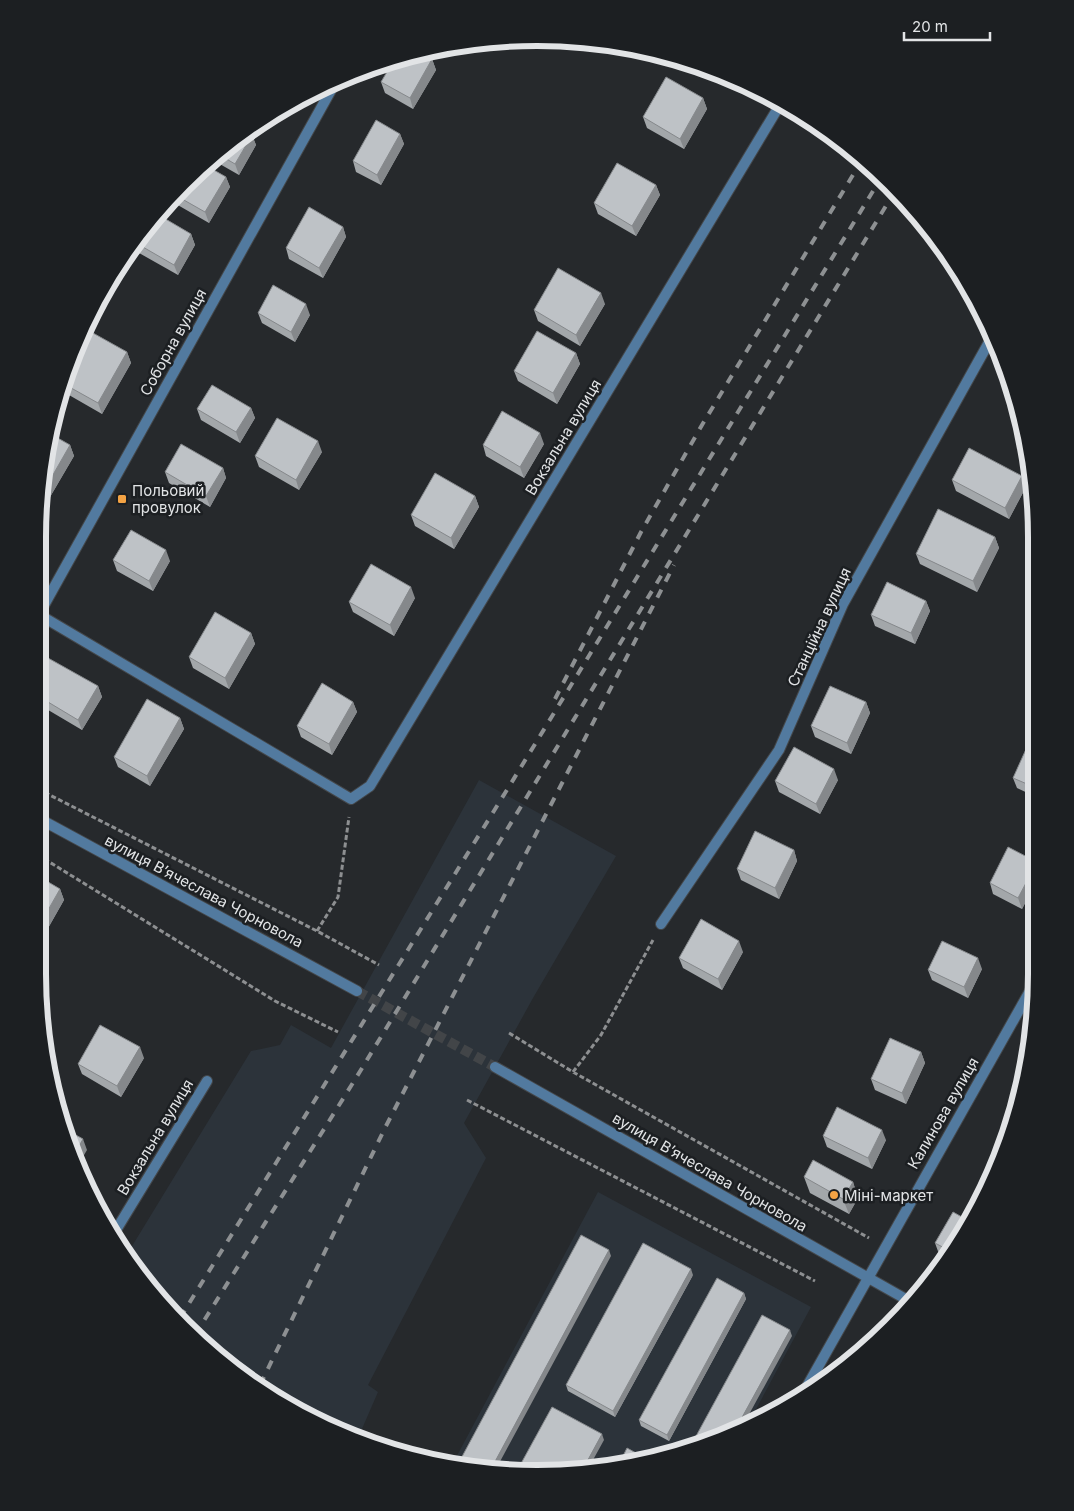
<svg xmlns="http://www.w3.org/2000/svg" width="1074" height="1511" viewBox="0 0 1074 1511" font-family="Inter,sans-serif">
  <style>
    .built { fill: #2c333a }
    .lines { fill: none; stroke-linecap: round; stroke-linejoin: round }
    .tertiary-tunnel { stroke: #424548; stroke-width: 10; stroke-dasharray: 10 5; stroke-linecap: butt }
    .minor-casing { stroke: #44474a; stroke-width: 12 }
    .tertiary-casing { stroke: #44474a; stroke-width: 12 }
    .path { stroke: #8d8f91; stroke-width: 3; stroke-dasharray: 5 2.5; stroke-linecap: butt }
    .minor { stroke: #527a9f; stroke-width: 10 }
    .tertiary { stroke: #527a9f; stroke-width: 10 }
    .rail { stroke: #8d9092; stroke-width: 4; stroke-dasharray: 9 9; stroke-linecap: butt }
    .wall { fill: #a3a7aa }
    .shaded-wall { fill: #85888b }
    .building { fill: #bec2c6; stroke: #85888b }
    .poi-dot { fill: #f4a344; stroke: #1c1f22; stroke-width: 2 }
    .labels { text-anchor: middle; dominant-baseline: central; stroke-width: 5; stroke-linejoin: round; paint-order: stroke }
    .street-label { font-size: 15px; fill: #e2e4e6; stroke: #1c1f22 }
    .poi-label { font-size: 15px; fill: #e2e4e6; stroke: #1c1f22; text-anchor: start }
    .rim { fill: none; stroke: #e2e4e6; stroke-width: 6 }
  </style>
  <rect width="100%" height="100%" fill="#26292c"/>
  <path class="built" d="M479 780 616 856 533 998 464 1123 486 1158 368 1385 378 1392 358 1438 364 1442 316 1422 207 1349 126 1256 251 1051 280 1045 291 1025 331 1048Z
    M598 1192 811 1307 747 1426 697 1447 602 1469H472L452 1465Z"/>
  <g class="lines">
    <path class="tertiary-tunnel" d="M357 991 495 1067"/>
    <defs>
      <path id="minor" d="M38 614 351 799 370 786 781 103
        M661 924 779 750 843 604 993 335
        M113 1235 207 1081"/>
      <path id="tertiary" d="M38 616 335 83
        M38 818 357 991
        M495 1067 911 1302
        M805 1390 1035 982"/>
    </defs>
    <use href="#minor" class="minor-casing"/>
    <use href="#tertiary" class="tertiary-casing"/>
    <path class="path" d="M38 789 317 931 379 965
      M38 855 275 1001 338 1032
      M317 931 338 897 349 817
      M509 1033 573 1072 869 1238
      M573 1072 601 1035 653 940
      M467 1100 815 1281"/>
    <use href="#minor" class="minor"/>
    <use href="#tertiary" class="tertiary"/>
    <path class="rail" d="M555 699 641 532 702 425 862 160
      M180 1318 510 785 881 178
      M195 1335 356 1078 895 191
      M260 1385 385 1128 674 565"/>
  </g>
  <path class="wall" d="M432 59 436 70 413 109 385 93 381 82Z
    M703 98 707 109 684 149 647 128 643 117Z
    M248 132 252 135 256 145 239 175 211 159Z
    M400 134 404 144 381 185 356 172 353 161Z
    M205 165 226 177 230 187 209 223 169 200Z
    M656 185 660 195 636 236 598 214 594 203Z
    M157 214 191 234 195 245 178 275 132 249Z
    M343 227 346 237 323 278 289 259 286 248Z
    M605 304 580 346 538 321 534 310Z
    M258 313 310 315 295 342 262 323Z
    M75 346 127 352 131 363 102 414 62 391Z
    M576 353 580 364 557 404 518 381 514 371Z
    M251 408 255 418 240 443 201 420 197 409Z
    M47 439 70 445 74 456 50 497 42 493Z
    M544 444 524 478 486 456 483 445Z
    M322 452 299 490 259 467 255 456Z
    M223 468 226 478 210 507 169 483 165 472Z
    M1022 476 1026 487 1009 519 956 491 952 480Z
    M475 496 479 507 454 549 415 526 411 515Z
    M995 537 999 548 977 592 920 564 916 554Z
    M113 560 170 561 153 591 117 571Z
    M415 598 394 636 353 612 349 602Z
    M926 601 930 611 915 644 875 626 871 615Z
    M251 633 255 644 229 689 193 668 189 657Z
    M38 677 98 686 102 697 82 730 38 704Z
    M353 702 357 712 332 755 301 737 297 726Z
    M866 702 870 713 851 754 815 737 811 726Z
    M180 718 184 729 150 786 118 767 114 757Z
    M1034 750V796L1017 788 1013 778Z
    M838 780 820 814 779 792 775 781Z
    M794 850 797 861 779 899 741 880 737 869Z
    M1035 861V884L1022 909 993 894 990 883Z
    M38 876 60 889 64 900 43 937 38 934Z
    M743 952 722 990 683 968 679 958Z
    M982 969 968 998 932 980 928 970Z
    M921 1052 925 1063 906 1104 875 1090 871 1079Z
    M144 1058 121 1097 82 1074 78 1064Z
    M823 1136 886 1140 872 1169 827 1147Z
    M804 1177 853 1182 858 1198 849 1214 810 1193Z
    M969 1221 946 1258 939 1254 935 1243Z
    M693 1275 615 1417 568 1391 566 1385Z
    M744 1293 746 1299 669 1441 641 1426 639 1420Z"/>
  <path class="shaded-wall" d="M432 59 436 70 413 109 410 98Z
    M703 98 707 109 684 149 680 139Z
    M400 134 404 144 381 185 377 175Z
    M252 135 256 145 239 175 235 164Z
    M226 177 230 187 209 223 205 212Z
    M656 185 660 195 636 236 632 226Z
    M343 227 346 237 323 278 319 268Z
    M191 234 195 245 178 275 174 265Z
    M601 293 605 304 580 346 576 335Z
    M306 304 310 315 295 342 291 332Z
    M127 352 131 363 102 414 98 403Z
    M576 353 580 364 557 404 553 393Z
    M251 408 255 418 240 443 236 432Z
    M540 433 544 444 524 478 520 467Z
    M318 441 322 452 299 490 296 480Z
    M70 445 74 456 50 497 46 487Z
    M223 468 226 478 210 507 206 496Z
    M1022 476 1026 487 1009 519 1005 508Z
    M475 496 479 507 454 549 451 538Z
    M995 537 999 548 977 592 973 581Z
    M166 550 170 561 153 591 149 581Z
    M411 587 415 598 394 636 390 625Z
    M926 601 930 611 915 644 911 633Z
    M251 633 255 644 229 689 225 678Z
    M98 686 102 697 82 730 78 720Z
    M353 702 357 712 332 755 329 744Z
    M866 702 870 713 851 754 847 743Z
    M180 718 184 729 150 786 147 776Z
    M834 769 838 780 820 814 816 804Z
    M794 850 797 861 779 899 775 888Z
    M1035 866V884L1022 909 1018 898Z
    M60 889 64 900 43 937 39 926Z
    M739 941 743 952 722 990 718 979Z
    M978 958 982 969 968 998 964 987Z
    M140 1047 144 1058 121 1097 117 1086Z
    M921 1052 925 1063 906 1104 902 1093Z
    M882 1130 886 1140 872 1169 868 1158Z
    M83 1139 87 1150 77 1167 73 1157Z
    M853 1182 858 1198 849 1214 843 1199Z
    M609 1250 611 1256 496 1469H491Z
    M691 1269 693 1275 615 1417 613 1411Z
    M744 1293 746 1299 669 1441 667 1435Z
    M790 1330 792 1336 741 1429 734 1432Z
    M602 1434 604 1440 588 1469H583Z"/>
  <path class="building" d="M422 53 432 59 410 98 381 82 394 60Z
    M666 77 703 98 680 139 643 117Z
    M376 120 400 134 377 175 353 161Z
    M248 132 252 135 235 164 218 154Z
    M617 163 656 185 632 226 594 203Z
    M205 165 226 177 205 212 175 195Z
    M309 207 343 227 319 268 286 248Z
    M157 214 191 234 174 265 136 243Z
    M558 268 601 293 576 335 534 310Z
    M273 285 306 304 291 332 258 313Z
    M84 328 127 352 98 403 64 384 75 346Z
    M537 331 576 353 553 393 514 371Z
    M212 385 251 408 236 432 197 409Z
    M502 411 540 433 520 467 483 445Z
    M277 418 318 441 296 480 255 456Z
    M49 433 70 445 46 487 43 484 47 439Z
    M181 444 223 468 206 496 165 472Z
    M969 448 1022 476 1005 508 952 480Z
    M435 473 475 496 451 538 411 515Z
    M938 509 995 537 973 581 916 554Z
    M131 530 166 550 149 581 113 560Z
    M371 564 411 587 390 625 349 602Z
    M887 582 926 601 911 633 871 615Z
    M215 612 251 633 225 678 189 657Z
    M48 658 98 686 78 720 38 696V677Z
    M322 683 353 702 329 744 297 726Z
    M830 686 866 702 847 743 811 726Z
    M147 699 180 718 147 776 114 757Z
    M794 747 834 769 816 804 775 781Z
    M1027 747 1034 750V787L1013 778Z
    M755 831 794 850 775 888 737 869Z
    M1008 847 1035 861V866L1018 898 990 883Z
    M38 876 60 889 39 926 38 925Z
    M701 919 739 941 718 979 679 958Z
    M942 941 978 958 964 987 928 970Z
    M100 1025 140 1047 117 1086 78 1064Z
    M890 1038 921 1052 902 1093 871 1079Z
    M837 1107 882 1130 868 1158 823 1136Z
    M63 1128 83 1139 73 1157Z
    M813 1160 853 1182 843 1199 804 1177Z
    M953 1212 969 1221 950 1251 935 1243Z
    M581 1235 609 1250 491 1469H472L457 1466Z
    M643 1243 691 1269 613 1411 566 1385Z
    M717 1278 744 1293 667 1435 639 1420Z
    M762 1315 790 1330 734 1432 697 1447 689 1449Z
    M552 1407 602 1434 583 1469H518Z
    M627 1448 647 1459 618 1466Z"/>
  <g class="poi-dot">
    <rect x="117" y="494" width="10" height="10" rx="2.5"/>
    <circle cx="834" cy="1195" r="5"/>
  </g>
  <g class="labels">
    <g class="street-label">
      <text transform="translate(173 342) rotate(-61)">Соборна вулиця</text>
      <text transform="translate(563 437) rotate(-59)">Вокзальна вулиця</text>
      <text transform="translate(819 627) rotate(-65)">Станційна вулиця</text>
      <text transform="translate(204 891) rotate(28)">вулиця Вʼячеслава Чорновола</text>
      <text transform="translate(943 1113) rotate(-60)">Калинова вулиця</text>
      <text transform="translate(155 1137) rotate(-59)">Вокзальна вулиця</text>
      <text transform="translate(710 1172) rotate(30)">вулиця Вʼячеслава Чорновола</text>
    </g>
    <g class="poi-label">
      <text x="132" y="490">Польовий<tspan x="132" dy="17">провулок</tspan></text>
      <text x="844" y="1195">Міні-маркет</text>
    </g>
  </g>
  <path d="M0 0H1074V1511H0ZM537 46H537A491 491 0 0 1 1028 537V974A491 491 0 0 1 537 1465H537A491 491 0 0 1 46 974V537A491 491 0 0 1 537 46Z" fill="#1c1f22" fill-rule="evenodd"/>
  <path class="rim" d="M537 46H537A491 491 0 0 1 1028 537V974A491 491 0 0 1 537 1465H537A491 491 0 0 1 46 974V537A491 491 0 0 1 537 46Z"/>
  <path d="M904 32v8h86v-8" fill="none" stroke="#e2e4e6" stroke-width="2.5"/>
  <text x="912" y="32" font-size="15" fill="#e2e4e6" stroke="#1c1f22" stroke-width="4" paint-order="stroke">20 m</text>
</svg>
